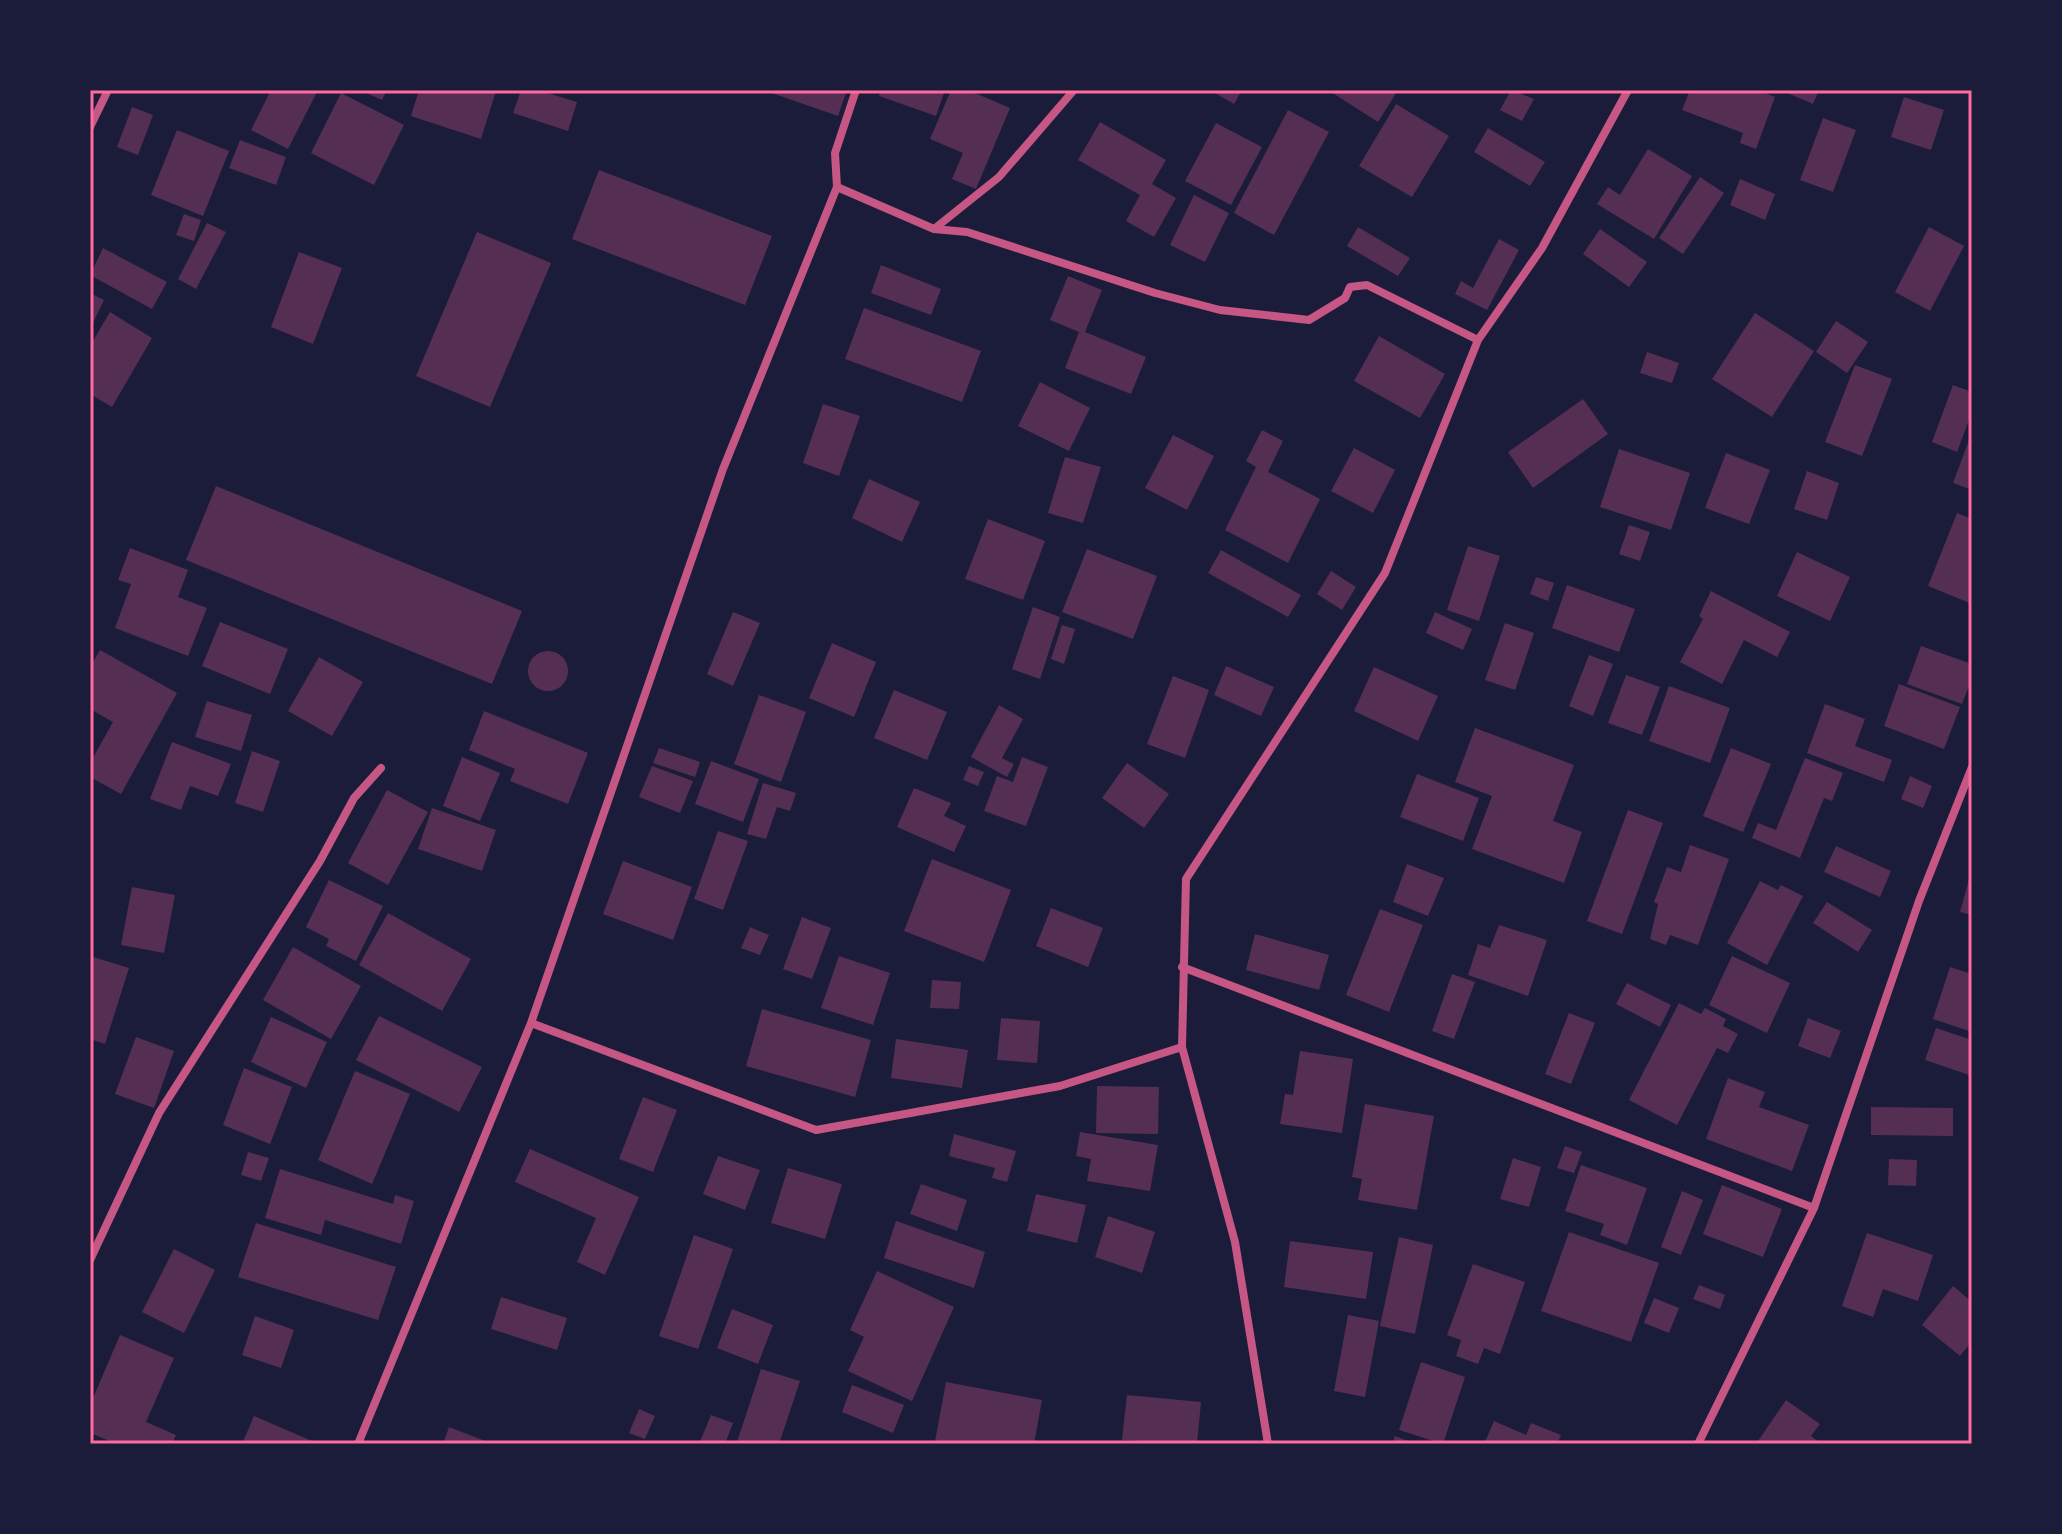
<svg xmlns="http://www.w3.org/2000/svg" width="2062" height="1534" viewBox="0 0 2062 1534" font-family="'Public Sans',sans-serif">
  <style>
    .building { fill: #542f53 }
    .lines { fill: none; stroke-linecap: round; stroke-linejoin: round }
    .minor { stroke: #c65784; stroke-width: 8 }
    .neatline { fill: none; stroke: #ff6b9d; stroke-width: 3 }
  </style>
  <rect width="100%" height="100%" fill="#1b1b3a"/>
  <path class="building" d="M271 90H318L288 149 251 130Z
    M360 90H387L382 100Z
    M419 90 496 91 481 139 411 116Z
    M521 90H538L577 102 568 131 513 113Z
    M763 90H847L838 116Z
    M881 90H945L936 116 879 96Z
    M951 90H968L1010 108 976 189 952 179 963 153 930 139Z
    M1210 90H1242L1234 104Z
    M1328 90H1398L1378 122Z
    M1511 90 1534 99 1522 121 1500 110Z
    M1690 90H1758L1775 97 1756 149 1740 143 1743 133 1682 110Z
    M1780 90H1819L1813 104Z
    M341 93 404 125 374 185 311 153Z
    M1904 97 1944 110 1931 150 1891 137Z
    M1396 104 1449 136 1412 197 1359 166Z
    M132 107 153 115 138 155 117 147Z
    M1288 110 1329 132 1274 235 1234 213Z
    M1823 118 1856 130 1833 192 1800 180Z
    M1100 122 1166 160 1152 184 1176 198 1154 237 1126 221 1140 195 1078 160Z
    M1216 123 1262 147 1231 205 1185 181Z
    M1488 128 1545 162 1530 186 1474 152Z
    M177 130 229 151 203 216 151 195Z
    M240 140 286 157 276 185 229 168Z
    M1648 149 1692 176 1654 239 1597 204 1608 187 1620 195Z
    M599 170 772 236 745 305 572 239Z
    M1700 177 1724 193 1683 254 1659 238Z
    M1740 179 1775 194 1765 220 1730 205Z
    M1194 195 1229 213 1205 262 1170 245Z
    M184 214 201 220 194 241 176 235Z
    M207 223 226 232 196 289 178 279Z
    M1358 227 1410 258 1398 276 1347 246Z
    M1929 227 1964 246 1930 311 1895 292Z
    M1600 229 1647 262 1629 287 1583 254Z
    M477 232 551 263 490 407 416 376Z
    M1499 239 1519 250 1487 310 1455 294 1461 281 1473 288Z
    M103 248 167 282 152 309 90 275Z
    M299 252 342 268 313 344 271 327Z
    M881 265 941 289 931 315 871 293Z
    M1068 276 1102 290 1085 332 1146 357 1131 394 1065 368 1079 332 1050 320Z
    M90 293 104 300 92 325 90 324Z
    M864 308 981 351 962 402 845 359Z
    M110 312 152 338 112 407 90 394V346Z
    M1755 313 1814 351 1772 417 1712 379Z
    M1836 321 1868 342 1847 373 1816 352Z
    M1379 336 1445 374 1420 418 1354 381Z
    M1647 352 1679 363 1672 383 1640 373Z
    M1855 365 1892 379 1862 456 1825 442Z
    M1040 382 1090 408 1069 451 1018 426Z
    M1953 385 1972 392V412L1957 452 1932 442Z
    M1583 399 1608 434 1533 488 1508 452Z
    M823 404 860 416 839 476 803 463Z
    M1262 430 1283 441 1268 472 1320 499 1288 563 1225 530 1256 467 1246 461Z
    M1972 432V490L1953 483Z
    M1173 435 1214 456 1187 510 1145 488Z
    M1354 448 1395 470 1373 513 1331 491Z
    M1619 449 1690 473 1671 530 1600 507Z
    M1726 453 1770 470 1749 524 1705 508Z
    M1065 457 1101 467 1083 523 1048 513Z
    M1807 471 1839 483 1827 520 1794 509Z
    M869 479 920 502 902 542 852 518Z
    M216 486 522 611 492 684 186 560Z
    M1957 513 1972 519V604L1928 586Z
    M988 519 1045 541 1023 600 965 579Z
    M1629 525 1650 532 1640 561 1619 554Z
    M1468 546 1500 556 1479 621 1447 610Z
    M130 548 188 570 178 597 207 608 188 656 115 628 131 584 118 580Z
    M1087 549 1157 576 1133 639 1062 612Z
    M1221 550 1301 595 1288 617 1208 573Z
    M1797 552 1850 577 1830 621 1777 596Z
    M1331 571 1356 587 1342 610 1317 594Z
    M1536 577 1554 583 1548 601 1530 594Z
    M1567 585 1635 609 1619 652 1552 628Z
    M1711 591 1790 632 1777 657 1744 640 1722 684 1680 662 1703 619 1699 616Z
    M1033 607 1060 617 1040 679 1012 669Z
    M733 612 760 623 733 686 707 674Z
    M1435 612 1472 629 1463 650 1426 633Z
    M220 622 288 649 270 694 202 666Z
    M1505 623 1534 633 1515 690 1485 680Z
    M1062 625 1075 629 1064 664 1051 659Z
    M832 643 876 662 854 717 809 698Z
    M1921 646 1972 664V678L1962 704 1907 684Z
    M100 650 177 693 121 794 90 777V763L113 722 90 709V667Z
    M528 671a20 20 0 1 1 40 0a20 20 0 1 1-40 0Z
    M1589 655 1613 664 1593 716 1569 706Z
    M319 657 363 682 332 736 288 711Z
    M1226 666 1274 687 1261 716 1214 695Z
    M1374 667 1438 696 1418 741 1354 711Z
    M1626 675 1660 687 1642 735 1608 723Z
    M1173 676 1209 690 1185 758 1147 744Z
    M1899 684 1960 707 1944 749 1884 726Z
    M1669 686 1730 708 1710 763 1649 741Z
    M894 690 947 712 927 760 874 738Z
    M759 695 806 712 781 782 734 764Z
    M207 701 252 715 241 751 195 737Z
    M1825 704 1865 719 1855 746 1892 760 1884 782 1807 753Z
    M999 705 1023 719 1002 758 1014 764 1007 777 971 757Z
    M484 711 588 753 568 804 510 781 515 769 469 750Z
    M1475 728 1574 765 1553 821 1582 832 1564 883 1472 849 1492 796 1455 782Z
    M172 742 231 764 218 796 190 786 181 810 150 799Z
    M659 748 700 762 695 777 653 763Z
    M1731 748 1771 764 1743 832 1703 816Z
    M252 751 280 761 263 812 235 803Z
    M462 757 500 773 480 821 443 806Z
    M1022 757 1048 767 1026 826 984 811 997 776 1013 782Z
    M1805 758 1843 773 1832 801 1824 798 1800 858 1752 838 1758 823 1776 830Z
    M711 761 759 779 743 822 695 804Z
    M1127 763 1169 794 1144 828 1102 798Z
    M652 766 693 781 680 813 639 797Z
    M969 766 984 772 978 786 963 780Z
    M1417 774 1479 798 1463 841 1400 817Z
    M1910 776 1932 786 1923 808 1901 799Z
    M763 783 796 793 790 811 777 807 766 839 747 834Z
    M914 788 951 803 944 816 966 826 954 852 897 827Z
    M387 790 428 812 388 885 348 863Z
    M432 808 496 830 482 871 418 849Z
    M1628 810 1663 823 1622 934 1587 921Z
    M718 831 748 841 723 910 694 899Z
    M1690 845 1729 859 1698 945 1670 935 1666 945 1650 939 1658 904 1654 902 1667 867 1681 872Z
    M1836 846 1891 871 1880 897 1824 872Z
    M932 859 1011 890 984 962 904 931Z
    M623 861 692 887 673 940 603 914Z
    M1407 864 1444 878 1428 916 1393 902Z
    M1971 872H1972V915L1960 912Z
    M329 880 383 906 356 961 326 946 329 939 306 927Z
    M1760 881 1778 890 1781 885 1803 896 1767 965 1727 943Z
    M132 887 175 895 164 953 121 945Z
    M1827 902 1872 930 1858 952 1813 923Z
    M1051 908 1103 928 1088 967 1036 946Z
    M1380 909 1423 925 1389 1012 1346 995Z
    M388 913 471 959 442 1011 359 965Z
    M802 917 831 928 812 979 783 969Z
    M1499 925 1547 940 1528 996 1468 975 1478 944 1490 948Z
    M750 927 769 935 760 955 741 948Z
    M1255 934 1329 955 1319 990 1246 970Z
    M293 947 361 986 331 1039 263 1000Z
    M90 956 129 968 105 1044 90 1039Z
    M839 956 890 973 873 1025 821 1008Z
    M1732 956 1790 983 1767 1033 1709 1005Z
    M1950 967 1972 974V1032L1933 1019Z
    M1452 974 1475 982 1454 1039 1432 1031Z
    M932 980 961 982 959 1009 930 1008Z
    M1627 983 1671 1005 1660 1027 1616 1004Z
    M1679 1003 1701 1014 1705 1008 1726 1019 1723 1026 1738 1034 1728 1053 1717 1048 1677 1125 1629 1100Z
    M762 1009 871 1040 855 1097 746 1066Z
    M1569 1013 1595 1023 1571 1084 1545 1074Z
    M379 1016 482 1067 459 1112 356 1060Z
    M271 1017 327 1042 306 1088 251 1062Z
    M1001 1018 1040 1021 1037 1063 997 1060Z
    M1808 1018 1841 1031 1830 1058 1798 1046Z
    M1936 1028 1972 1040V1076L1925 1060Z
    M136 1037 174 1051 154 1108 115 1094Z
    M896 1039 968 1050 962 1088 891 1078Z
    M1300 1051 1353 1059 1342 1133 1280 1124 1285 1094 1293 1095Z
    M244 1068 292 1087 270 1144 223 1125Z
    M355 1071 410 1094 372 1184 318 1160Z
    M1728 1078 1765 1092 1759 1107 1809 1125 1792 1171 1706 1139Z
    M1097 1086 1159 1087 1158 1134 1096 1133Z
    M643 1097 677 1110 653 1172 619 1159Z
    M1365 1104 1434 1116 1417 1210 1358 1200 1362 1179 1352 1177Z
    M1871 1107 1953 1108V1136L1871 1135Z
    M1080 1132 1158 1145 1150 1191 1087 1181 1091 1159 1076 1156Z
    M954 1134 1016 1151 1007 1182 992 1178 995 1168 949 1156Z
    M1565 1146 1582 1152 1574 1173 1557 1168Z
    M530 1149 639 1197 605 1275 577 1262 596 1218 515 1182Z
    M248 1152 269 1158 261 1181 241 1175Z
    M718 1156 760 1170 745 1210 703 1194Z
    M1513 1158 1541 1167 1529 1207 1500 1199Z
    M1889 1159 1917 1160 1916 1186 1888 1185Z
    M1581 1165 1647 1188 1627 1245 1600 1235 1604 1224 1565 1211Z
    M788 1168 842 1184 825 1239 771 1223Z
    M280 1169 393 1204 395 1195 414 1201 401 1244 325 1220 321 1235 265 1218Z
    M921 1184 967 1200 957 1231 910 1214Z
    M1722 1185 1782 1209 1763 1257 1703 1234Z
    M1682 1191 1703 1200 1681 1255 1661 1247Z
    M1036 1194 1086 1205 1077 1243 1027 1231Z
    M1108 1216 1155 1232 1142 1273 1095 1257Z
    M896 1221 985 1252 974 1288 884 1258Z
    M256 1223 396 1267 378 1320 238 1277Z
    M1569 1232 1659 1263 1631 1342 1541 1311Z
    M1867 1233 1933 1255 1918 1301 1883 1289 1873 1317 1842 1306Z
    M694 1235 733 1249 698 1349 659 1336Z
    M1399 1237 1433 1245 1415 1334 1380 1326Z
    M1290 1241 1373 1252 1366 1299 1284 1287Z
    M174 1249 215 1270 184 1333 142 1312Z
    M1473 1264 1525 1282 1500 1354 1484 1348 1478 1364 1456 1356 1461 1340 1447 1335Z
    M877 1271 954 1307 912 1401 848 1371 864 1337 850 1330Z
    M1699 1285 1725 1295 1720 1309 1693 1299Z
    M1953 1286 1972 1302V1341L1960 1356 1922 1325Z
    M501 1297 567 1318 557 1350 491 1329Z
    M1654 1298 1679 1308 1669 1333 1644 1323Z
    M732 1309 773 1325 758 1364 717 1348Z
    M1348 1315 1379 1321 1365 1397 1334 1391Z
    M255 1316 294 1330 281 1368 242 1355Z
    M120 1335 174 1358 146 1422 176 1435 172 1444H117L90 1433V1405Z
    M1421 1362 1465 1377 1443 1444 1399 1430Z
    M761 1369 800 1381 779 1444H742L737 1442Z
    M946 1382 1042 1400 1034 1444 935 1441Z
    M852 1385 904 1405 893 1433 842 1412Z
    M1127 1395 1201 1402 1197 1444 1122 1440Z
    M1786 1400 1820 1424 1811 1436 1822 1444H1756Z
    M639 1409 655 1416 645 1439 629 1433Z
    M711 1415 733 1423 725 1444H699Z
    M254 1416 319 1444H242Z
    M1494 1421 1526 1435 1531 1423 1561 1435 1557 1444H1484Z
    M449 1427 493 1444H443Z
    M1395 1436 1416 1444H1392Z"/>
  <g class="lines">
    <path class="minor" d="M90 127 108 90
      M837 187 934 229 999 177 1074 90
      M934 229 967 232 1155 293 1220 310 1309 320 1345 298 1350 287 1367 285 1478 340
      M1182 967 1814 1208
      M531 1023 816 1130 1060 1086 1182 1047
      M90 1260 159 1113 320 861 354 798 381 768
      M358 1444 531 1023 723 469 837 187 835 153 856 90
      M1268 1444 1235 1242 1182 1047 1186 879 1385 573 1478 340 1542 248 1628 90
      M1698 1444 1814 1208 1919 901 1972 767"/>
  </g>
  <rect width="2062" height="1534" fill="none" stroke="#1b1b3a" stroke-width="184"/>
  <rect x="92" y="92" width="1878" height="1350" class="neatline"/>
</svg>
